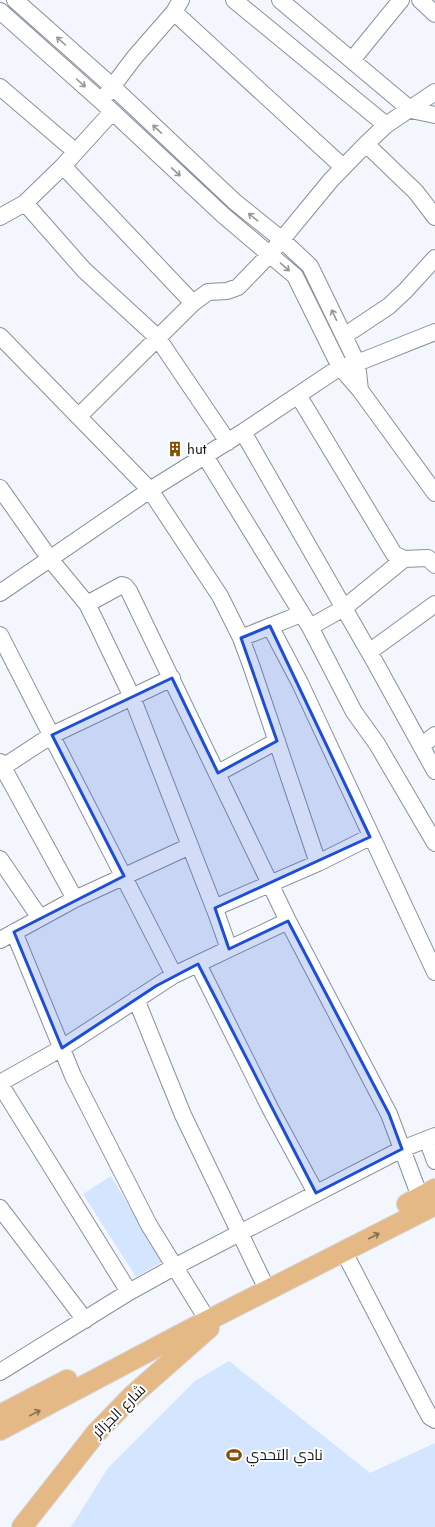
<svg xmlns="http://www.w3.org/2000/svg" width="435" height="1527" viewBox="0 0 435 1527" font-family="Jost,Cairo,sans-serif">
  <style>
    .green { fill: #d3e5ff }
    .lines { fill: none; stroke-linecap: round; stroke-linejoin: round }
    .minor-casing { stroke: #87909d; stroke-width: 18 }
    .major-casing { stroke: #d5d5d6; stroke-width: 22 }
    .minor { stroke: #fff; stroke-width: 16 }
    .major { stroke: #e5b985; stroke-width: 20 }
    .oneway { stroke: #959698 }
    .oneway2 { stroke: #867055 }
    .marked { fill: #1d4ed8; fill-opacity: 0.2; stroke: #1d4ed8; stroke-width: 3; stroke-linejoin: round }
    .labels { text-anchor: middle; dominant-baseline: central; stroke-width: 4; stroke-linejoin: round; paint-order: stroke }
    .poi-label { font-size: 15px; fill: #13161b; stroke: #fff; text-anchor: start }
    .street-label { font-size: 15px; fill: #13161b; stroke: #fff }
  </style>
  <rect width="100%" height="100%" fill="#f3f7fd"/>
  <path class="green" d="M111 1176 162 1262 136 1277 83 1194Z
    M229 1361 370 1473 435 1443V1527H71L108 1468 195 1381Z"/>
  <g class="lines">
    <defs>
      <path id="minor" d="M15 0 113 87 235 202 281 239 310 266 357 363 360 390
        M234 0 386 125
        M280 0 411 110 435 115
        M420 0 435 14
        M0 11 101 101 223 215 295 276 340 367 360 390 435 493
        M174 12 343 167
        M352 60 401 0
        M0 87 76 152
        M106 95 134 58 174 12 181 0
        M366 144 416 192 435 217
        M63 166 193 303
        M25 203 84 270 157 337 228 442
        M0 217 25 203 63 166 112 112
        M0 336 150 490 220 596 241 638 251 665 318 863
        M344 336 389 306 406 290 435 258
        M298 395 394 554 404 559 428 558 435 565
        M79 416 193 303 208 292 227 291 238 287 270 254 331 180 366 144 386 125 435 92
        M243 432 376 664 435 771
        M205 456 310 627 354 712 377 744 435 843
        M0 488 50 559 87 604 97 624 132 697 217 915 229 949
        M0 593 150 490 243 432 340 367 357 363 435 332
        M87 604 122 585 125 586 129 591 288 921 389 1114 420 1197
        M270 626 300 683 435 972
        M310 627 344 608 404 559
        M0 635 174 975
        M241 638 301 614
        M369 652 435 604
        M421 746 435 735
        M0 762 75 899
        M0 769 52 735 172 678
        M218 773 277 741
        M0 859 40 918
        M214 908 318 863 370 837
        M14 932 73 1076 149 1225 202 1311
        M0 940 75 899 190 846
        M198 964 271 1110 316 1193
        M136 999 183 1115 262 1279
        M0 1083 62 1048 174 975 288 921
        M0 1084 129 1292
        M427 1139 435 1161
        M0 1208 85 1320
        M344 1252 424 1406 430 1417 435 1420
        M0 1372 129 1292 176 1266 402 1149 435 1136"/>
      <path id="major" d="M407 1204 435 1189
        M0 1415 67 1380
        M0 1430 187 1331 435 1205
        M22 1527 96 1433 133 1395 209 1328"/>
    </defs>
    <use href="#minor" class="minor-casing"/>
    <use href="#major" class="major-casing"/>
    <use href="#minor" class="minor"/>
    <use href="#major" class="major"/>
  </g>
  <defs><path id="oneway-shaft" d="M-6 0H5M1.5-3L5.5 0L1.5 3" fill="none" stroke-width="1.6" stroke-linecap="round" stroke-linejoin="round"/></defs>
  <g class="oneway">
    <use href="#oneway-shaft" transform="translate(61 41) rotate(-138)"/>
    <use href="#oneway-shaft" transform="translate(81 83) rotate(42)"/>
    <use href="#oneway-shaft" transform="translate(157 129) rotate(-137)"/>
    <use href="#oneway-shaft" transform="translate(176 172) rotate(43)"/>
    <use href="#oneway-shaft" transform="translate(253 217) rotate(-141)"/>
    <use href="#oneway-shaft" transform="translate(285 267) rotate(41)"/>
    <use href="#oneway-shaft" transform="translate(334 315) rotate(-116)"/>
  </g>
  <g class="oneway2">
    <use href="#oneway-shaft" transform="translate(374 1236) rotate(-27)"/>
    <use href="#oneway-shaft" transform="translate(35 1413) rotate(-27)"/>
  </g>
  <path class="marked" d="M270 626 370 837 215 908 229 949 288 921 389 1114 402 1149 316 1193 198 964 156 986 62 1048 14 932 124 876 52 735 172 678 218 773 277 741 241 638Z"/>
  <defs>
    <symbol id="building-bare" viewBox="-9 -9 18 18"><path d="M-4-6H4V6H1V3H-1V6H-4ZM-2.5-4.3h1.7v1.8h-1.7ZM.8-4.3h1.7v1.8H.8ZM-2.5-1h1.7V.8h-1.7ZM.8-1h1.7V.8H.8Z" fill="#864f00" stroke="#fff" stroke-width="2.5" paint-order="stroke"/></symbol>
    <symbol id="stadium-bare" viewBox="-9 -9 18 18"><path d="M0-5a6.5 5 0 1 0 0 10a6.5 5 0 1 0 0-10ZM-3.5-1.8h7v3.6h-7Z" fill="#864f00" stroke="#fff" stroke-width="2.5" paint-order="stroke"/></symbol>
  </defs>
  <g fill-rule="evenodd">
    <use href="#building-bare" x="164" y="438" width="22" height="22"/>
    <use href="#stadium-bare" x="223" y="1444" width="22" height="22"/>
  </g>
  <g class="labels">
    <g class="poi-label">
      <text x="187" y="449">hut</text>
      <text x="246" y="1455">نادي التحدي</text>
    </g>
    <g class="street-label">
      <text transform="translate(119 1411) rotate(-45)">شارع الجزائر</text>
    </g>
  </g>
</svg>
